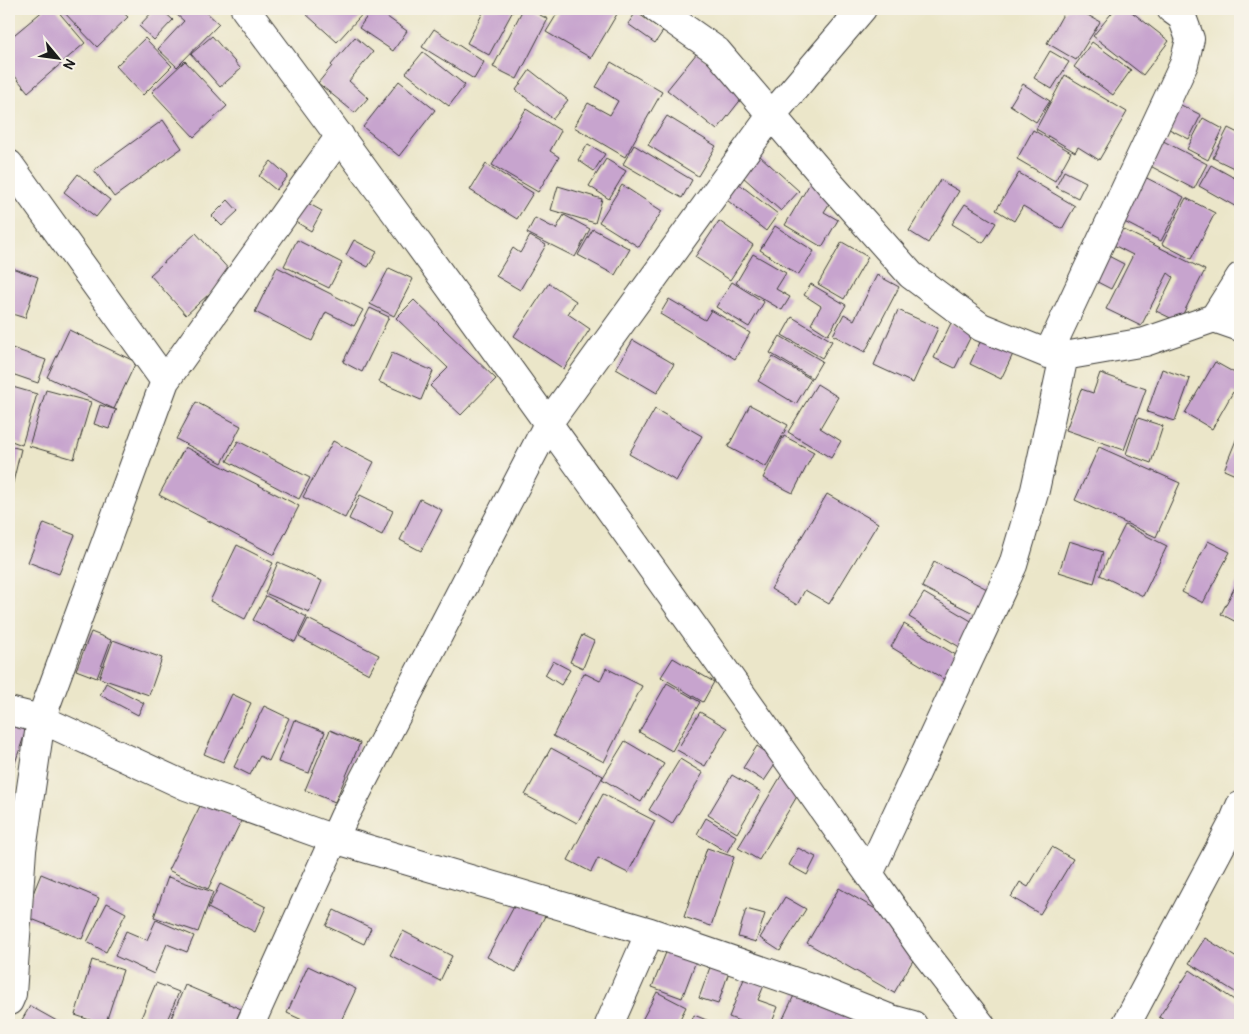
<svg xmlns="http://www.w3.org/2000/svg" width="1249" height="1034" viewBox="0 0 1249 1034" font-family="Pangolin,sans-serif">
  <style>
    .building { fill: #c7a4ce }
    .lines { fill: none; stroke-linecap: round; stroke-linejoin: round }
    .minor-casing { stroke: #3b3a36; stroke-width: 30 }
    .minor { stroke: #fff; stroke-width: 28 }
  </style>
  <rect width="100%" height="100%" fill="#f7f3e8"/>
  <filter id="ink" filterUnits="userSpaceOnUse"><feTurbulence type="fractalNoise" baseFrequency=".02" numOctaves="2"/><feDisplacementMap in="SourceGraphic" scale="10" xChannelSelector="R" yChannelSelector="G"/><feConvolveMatrix kernelMatrix="1 2 1 2 8 2 1 2 1" color-interpolation-filters="sRGB"/></filter>
  <filter id="wash" filterUnits="userSpaceOnUse"><feTurbulence type="fractalNoise" baseFrequency=".0096" numOctaves="4" result="noise"/><feDisplacementMap in="SourceGraphic" scale="20" xChannelSelector="R" yChannelSelector="G"/><feGaussianBlur stdDeviation="1.12" result="paint"/><feColorMatrix in="noise" values="0 0 0 0 0 0 0 0 0 0 0 0 0 0 0 0 0 1.4 0 .05"/><feComposite in="paint" operator="in"/></filter>
  <g filter="url(#wash)">
    <rect width="100%" height="100%" fill="#ebe6c9"/>
    <g id="blocks">
      <path class="building" d="M45 9H56L85 43 28 92 9 69V39Z
        M61 9H119L128 17 97 47Z
        M155 9H161L173 20 154 40 139 26Z
        M181 9H203L219 24 177 67 158 49 184 21 176 14Z
        M311 9H367L337 42 306 14Z
        M372 9H376L407 31 393 51 359 28Z
        M485 9H514L489 55 467 43Z
        M523 9H528L548 19 517 79 493 67Z
        M560 9H620L591 58 546 32Z
        M826 9H841L837 16Z
        M1066 9H1077L1100 22 1076 60 1047 43Z
        M1115 9H1128L1169 41 1143 75 1093 36Z
        M636 12 663 31 655 43 628 24Z
        M434 29 484 62 474 79 422 47Z
        M212 36 241 69 220 87 191 54Z
        M355 37 373 52 349 81 368 98 355 113 318 83 332 66 331 65Z
        M145 38 172 66 143 95 116 66Z
        M1092 42 1131 70 1113 95 1074 67Z
        M1050 51 1069 62 1052 89 1034 78Z
        M423 52 465 85 449 106 406 73Z
        M697 53 746 93 717 130 667 90Z
        M185 61 227 106 194 137 152 92Z
        M611 62 662 92 625 157 574 127 588 103 610 115 618 101 596 87Z
        M530 70 568 100 553 119 516 90Z
        M1065 75 1127 112 1099 160 1078 147 1075 152 1036 129Z
        M399 81 435 110 399 156 363 127Z
        M1023 84 1050 101 1036 122 1010 105Z
        M1169 99 1201 115 1189 139 1157 123Z
        M526 109 561 131 550 151 559 157 538 192 492 165Z
        M667 116 716 146 698 176 648 145Z
        M1203 118 1223 129 1208 160 1187 149Z
        M163 120 182 148 114 197 94 170Z
        M1228 128 1240 134V171L1213 158Z
        M1033 130 1071 152 1055 181 1017 159Z
        M1150 134 1207 164 1194 189 1137 159Z
        M588 144 605 154 594 171 578 160Z
        M634 145 692 180 682 198 623 164Z
        M750 147 799 191 781 211 733 168Z
        M606 159 626 171 609 199 589 186Z
        M271 161 288 176 276 190 259 176Z
        M486 164 533 193 517 219 470 190Z
        M1211 165 1240 181V209L1199 186Z
        M1131 170 1184 197 1161 241 1109 214Z
        M1064 171 1086 182 1078 198 1056 187Z
        M1019 173 1075 206 1062 229 1023 206 1014 221 996 210Z
        M78 174 110 200 96 217 64 192Z
        M815 175 839 188 824 212 838 220 822 247 785 225Z
        M730 177 778 214 766 231 718 193Z
        M940 180 959 191 928 243 909 231Z
        M622 185 662 211 639 247 599 222Z
        M558 186 602 199 595 223 551 210Z
        M1186 198 1215 213 1191 259 1162 244Z
        M228 200 238 211 222 226 212 216Z
        M304 201 322 211 311 231 293 220Z
        M965 204 996 223 983 243 952 224Z
        M564 215 590 229 575 257 527 233 535 218 556 229Z
        M1104 220 1205 270 1179 322 1156 311 1173 277 1168 273 1141 326 1106 309 1133 255 1096 236Z
        M719 221 753 245 730 280 695 257Z
        M775 226 814 251 798 275 760 250Z
        M593 229 630 249 615 275 578 255Z
        M196 233 232 273 186 315 150 275Z
        M530 236 546 245 520 290 496 276 513 248 520 253Z
        M297 240 342 263 329 288 284 266Z
        M354 240 377 252 368 267 346 255Z
        M842 242 868 257 844 299 818 284Z
        M1091 247 1124 264 1111 289 1078 272Z
        M753 254 786 273 776 289 790 297 782 310 736 283Z
        M9 267 38 277 25 318 9 313Z
        M277 267 363 310 354 326 326 312 312 341 255 312Z
        M389 268 413 279 394 316 370 304Z
        M877 275 899 287 865 352 833 335 844 314 854 320Z
        M732 282 764 302 749 327 716 307Z
        M549 283 576 301 568 314 590 329 564 369 514 336Z
        M811 284 846 305 828 335 811 324 821 306 804 295Z
        M669 299 705 320 711 310 750 333 735 359 660 314Z
        M414 300 496 379 461 415 430 386 448 368 396 318Z
        M370 308 389 317 362 372 343 362Z
        M898 310 938 328 913 383 874 365Z
        M792 317 832 341 822 358 782 335Z
        M951 323 972 334 955 368 934 358Z
        M69 330 136 362 114 409 47 377Z
        M780 336 822 361 812 378 770 353Z
        M982 338 1013 354 1001 379 970 364Z
        M633 340 674 364 657 393 616 369Z
        M9 347 46 360 38 383 9 373Z
        M392 353 433 371 421 400 379 382Z
        M773 357 811 379 796 404 758 381Z
        M1215 362 1240 376V393L1239 395 1233 392 1212 429 1185 413Z
        M1162 369 1190 379 1175 421 1147 412Z
        M1100 373 1146 389 1124 450 1066 430 1081 389 1093 393Z
        M817 384 838 397 820 428 841 441 831 458 788 432Z
        M9 386 37 394 22 445 9 440Z
        M46 390 91 402 74 459 29 446Z
        M196 402 241 426 222 463 176 439Z
        M100 405 117 410 115 411 109 429 94 424Z
        M750 405 788 425 766 467 728 447Z
        M655 409 702 436 676 481 629 454Z
        M1138 418 1163 426 1151 463 1126 454Z
        M1240 430V477L1224 470Z
        M784 436 814 452 793 493 763 478Z
        M238 441 310 478 299 499 227 461Z
        M333 441 374 462 345 518 303 497Z
        M9 446 21 449 9 499Z
        M185 447 299 506 274 555 159 495Z
        M1099 447 1180 483 1156 537 1075 500Z
        M827 494 878 523 829 604 805 590 797 605 771 589Z
        M360 495 393 511 382 535 349 519Z
        M420 499 442 510 421 551 400 540Z
        M9 514 15 517 9 532Z
        M44 523 75 535 59 574 28 562Z
        M1125 525 1167 546 1143 596 1100 575Z
        M1069 541 1103 552 1094 583 1059 572Z
        M1208 541 1230 552 1203 603 1182 592Z
        M237 545 273 563 245 619 210 601Z
        M278 562 322 581 309 612 265 593Z
        M934 562 993 592 981 617 922 587Z
        M1240 577V624L1221 614Z
        M924 593 978 625 963 649 909 617Z
        M266 596 307 617 295 642 253 620Z
        M308 619 379 655 369 674 299 637Z
        M904 624 961 658 947 681 891 647Z
        M91 632 111 640 97 678 76 670Z
        M582 635 594 641 583 668 570 662Z
        M113 640 162 658 149 695 99 678Z
        M673 658 714 682 703 702 661 677Z
        M553 661 570 670 561 685 545 675Z
        M606 668 642 686 604 762 553 736 584 673 600 681Z
        M106 683 144 703 138 715 100 695Z
        M667 683 700 702 672 751 639 732Z
        M232 694 251 703 223 762 204 754Z
        M264 706 289 718 269 761 260 756 250 775 234 767Z
        M700 712 727 728 705 766 677 750Z
        M9 714 29 721 9 781Z
        M294 720 325 732 309 773 278 762Z
        M330 730 360 743 335 802 305 790Z
        M625 741 664 764 641 802 602 779Z
        M757 746 778 760 764 781 743 768Z
        M551 748 603 776 577 823 525 795Z
        M680 759 703 773 672 824 649 810Z
        M784 771 805 783 759 860 738 848Z
        M732 775 761 792 737 833 708 815Z
        M603 794 655 821 628 873 598 858 591 872 568 860Z
        M202 802 241 821 208 889 168 870Z
        M706 818 736 836 727 852 697 834Z
        M1052 847 1073 859 1040 914 1011 897 1020 882 1028 887Z
        M707 848 734 857 711 926 684 917Z
        M798 848 816 857 807 875 789 865Z
        M41 874 99 898 82 939 24 916Z
        M168 877 213 892 198 932 154 917Z
        M220 884 266 907 255 932 208 908Z
        M839 888 926 938 894 993 807 943Z
        M785 897 806 909 780 951 760 938Z
        M517 901 545 916 516 972 487 957Z
        M107 903 126 913 106 952 87 942Z
        M746 909 765 914 756 942 738 937Z
        M334 910 371 928 364 944 326 926Z
        M156 920 194 936 187 952 167 944 154 974 115 956 126 931 147 940Z
        M403 931 452 956 440 981 390 955Z
        M1205 938 1240 960V995L1189 963Z
        M667 950 696 961 682 998 652 987Z
        M714 956 732 963 718 1004 699 998Z
        M92 960 123 970 105 1025 75 1015Z
        M308 966 356 989 339 1025H313L287 1013Z
        M749 966 769 973 758 1000 778 1007 771 1025H749L729 1017Z
        M1190 970 1240 1004V1014L1232 1025H1172L1159 1017Z
        M156 983 179 992 165 1025H138Z
        M185 985 241 1009 234 1025H180L170 1021Z
        M798 987 878 1025H780Z
        M657 992 686 1007 677 1025H652L642 1020Z
        M30 1006 64 1025H19Z
        M694 1015 719 1025H690Z"/>
    </g>
  </g>
  <g filter="url(#ink)">
    <use href="#blocks" fill-opacity="0" stroke="#3b3a36" stroke-width="1"/>
    <g class="lines">
      <defs>
        <path id="minor" d="M245 9C476 318 699 634 922 949L981 1025
          M657 9 717 51 831 185 911 275 981 327 1048 354 1064 356 1145 342 1214 318 1240 277
          M9 164 165 381
          M1214 318 1240 327
          M1048 354 1184 64 1190 39 1182 17 1171 9
          M9 711 41 719 186 786 334 839 650 932 813 988 891 1019 913 1025
          M869 874 1013 565 1035 490 1064 356
          M9 1001 12 994 22 850 41 719 165 381 340 136
          M250 1025 344 817 549 422 771 116 862 9
          M609 1025 650 932
          M1126 1025 1233 823 1240 806"/>
      </defs>
      <use href="#minor" class="minor-casing"/>
      <use href="#minor" class="minor"/>
    </g>
  </g>
  <rect width="1249" height="1034" fill="none" stroke="#f7f3e8" stroke-width="30"/>
  <g transform="translate(58 58) rotate(119)" stroke="#f7f3e8" stroke-width="4" paint-order="stroke">
  <path d="M0-4L9 19L0 12L-9 19Z" fill="#1c1c1c"/>
  <text y="-8" font-size="14" font-weight="bold" text-anchor="middle" fill="#1c1c1c">N</text>
  </g>
</svg>
